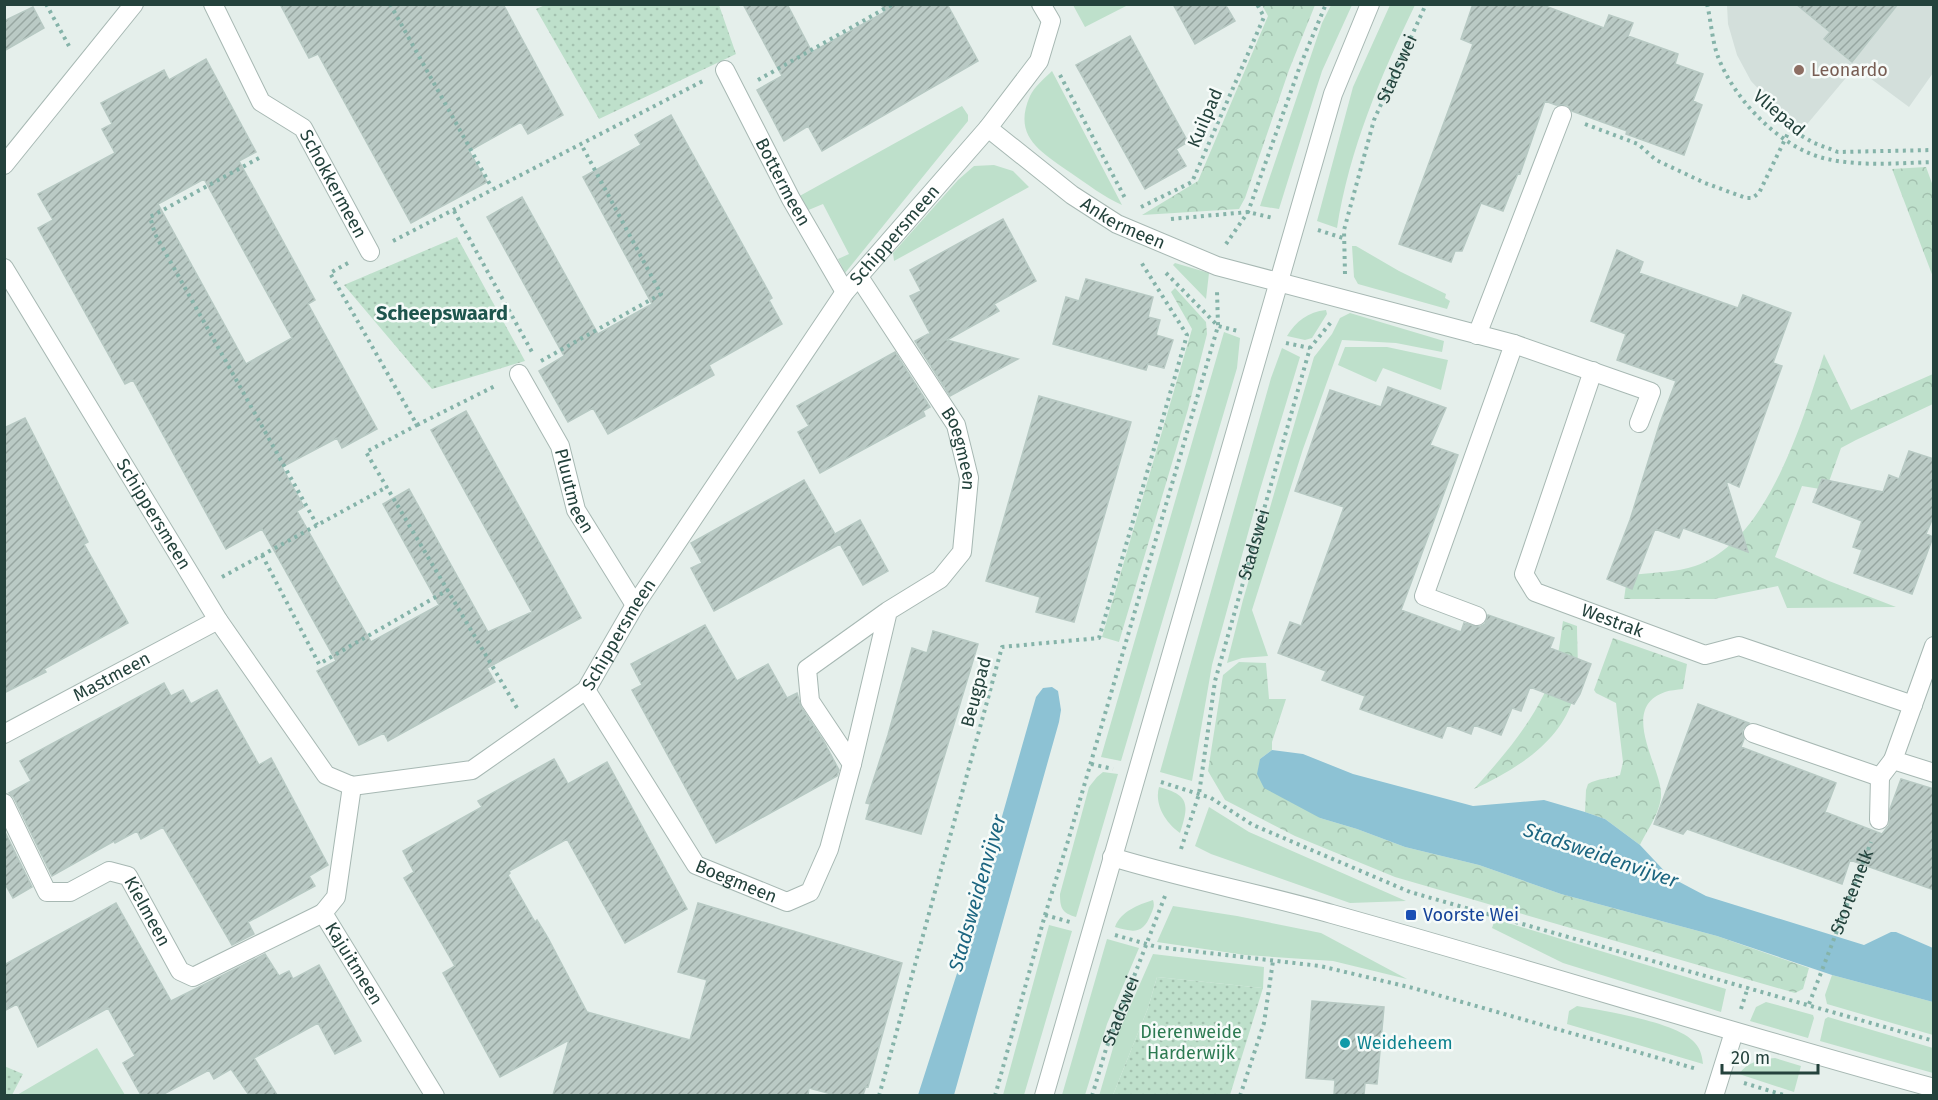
<svg xmlns="http://www.w3.org/2000/svg" width="1938" height="1100" viewBox="0 0 1938 1100" font-family="'Fira Sans',sans-serif">
  <style>
    .built { fill: #d3dfdb }
    .grass { fill: #bee0cb }
    .forest { fill: url(#forest-crowns) }
    .park { fill: url(#park-dots) }
    .water { fill: #8dc2d4 }
    .building { fill: url(#building-hatch); stroke: #b7c9c3; stroke-width: 1.5; fill-rule: evenodd }
    .lines { fill: none; stroke-linecap: round; stroke-linejoin: round }
    .minor-casing { stroke: #a7b8b3; stroke-width: 20 }
    .path { stroke: #85b3a9; stroke-width: 4; stroke-dasharray: 3 4.5; stroke-linecap: butt }
    .minor { stroke: #fff; stroke-width: 18 }
    .education-dot { fill: #8d6e63; stroke: #f6fbf9; stroke-width: 2 }
    .transit-dot { fill: #1a4fb4; stroke: #f6fbf9; stroke-width: 2 }
    .culture-dot { fill: #0f9aa8; stroke: #f6fbf9; stroke-width: 2 }
    .labels { text-anchor: middle; dominant-baseline: central; stroke-width: 5; stroke-linejoin: round; paint-order: stroke }
    .street-label { font-size: 18px; fill: #24423c; stroke: #f6fbf9 }
    .education-label { font-size: 18px; fill: #785e54; stroke: #f6fbf9; text-anchor: start }
    .transit-label { font-size: 18px; fill: #164399; stroke: #f6fbf9; text-anchor: start }
    .park-label { font-size: 18px; fill: #2c7a52; stroke: #f6fbf9 }
    .culture-label { font-size: 18px; fill: #0d838f; stroke: #f6fbf9; text-anchor: start }
    .neighbourhood-label { font-size: 20px; font-weight: bold; fill: #1e554d; stroke: #f6fbf9 }
    .water-label { font-size: 20px; font-style: italic; fill: #1b6580; stroke: #f6fbf9 }
  </style>
  <defs>
    <pattern id="forest-crowns" width="20" height="18" patternUnits="userSpaceOnUse" patternTransform="scale(1.5)"><rect width="20" height="18" fill="#bee0cb"/><path d="M2 6a3 3 0 1 1 6 0M12 15a3 3 0 1 1 6 0" fill="none" stroke="#a3c1af"/></pattern>
    <pattern id="park-dots" width="8" height="8" patternUnits="userSpaceOnUse" patternTransform="scale(1.5)"><rect width="8" height="8" fill="#bee0cb"/><path d="M2 2h.1M6 6h.1" fill="none" stroke="#a3c1af" stroke-width="1.8" stroke-linecap="round"/></pattern>
    <pattern id="building-hatch" width="6" height="6" patternUnits="userSpaceOnUse" patternTransform="scale(1.5)"><rect width="6" height="6" fill="#bacac5"/><path d="M-1 1l2-2M0 6l6-6M5 7l2-2" fill="none" stroke="#97a6a1"/></pattern>
  </defs>
  <rect width="100%" height="100%" fill="#e5efeb"/>
  <path class="built" d="M1727 5H1933V73L1909 107 1855 67 1803 129 1780 112 1751 81 1737 55 1728 24Z"/>
  <path class="grass" d="M1073 5H1128L1085 27Z
    M1331 5H1352L1322 71 1279 209 1260 206 1322 23Z
    M1390 5H1415C1381 75 1349 150 1337 228L1317 221 1353 87Z
    M1052 71 1122 205C1104 197 1087 184 1071 173 1041 152 1012 137 1030 96 1034 87 1045 78 1052 71Z
    M962 106 968 115V121L845 273 838 259 849 254 823 204 794 216 787 203Z
    M994 165 1013 171 1029 187 894 261 893 253 958 180 974 166Z
    M1352 246H1356L1399 271 1446 294 1445 298 1450 301 1447 309 1358 284 1354 277Z
    M1175 263 1209 273 1206 299 1173 265Z
    M1326 310 1327 314 1312 338 1305 340 1287 336C1296 321 1308 312 1326 310Z
    M1350 313 1444 341 1442 352 1396 343 1342 340 1303 449 1252 610 1268 656 1242 658 1227 663 1243 600 1314 357 1332 334 1340 318Z
    M1224 332 1240 338 1237 368 1121 761 1101 757Z
    M1345 347H1387L1448 360 1441 390 1383 368 1376 382 1338 365Z
    M1282 348 1300 357 1259 493 1212 665 1192 781 1160 772 1271 378Z
    M1103 772 1118 774 1076 917C1062 913 1060 908 1060 894L1089 787 1097 777Z
    M1159 787C1190 795 1189 805 1180 833 1166 823 1154 805 1159 787Z
    M1209 807 1249 832 1406 901 1350 903 1211 854 1195 846Z
    M1153 900C1155 906 1153 909 1151 914 1143 935 1133 932 1115 927 1121 911 1138 905 1153 900Z
    M1173 906 1237 916 1321 933 1407 979 1333 961 1245 955 1157 942Z
    M1495 919 1726 989 1721 1012 1563 963 1492 928Z
    M1049 925 1072 931 1024 1095H1003Z
    M1107 939 1139 948 1107 1024 1085 1095H1062Z
    M1153 954 1264 967 1263 988 1157 977 1148 1008 1113 1095 1099 1096 1115 1041Z
    M1832 975 1933 1002V1035L1827 1004 1825 995Z
    M1766 1002 1813 1015 1814 1018 1808 1038 1750 1021 1756 1007Z
    M1577 1006C1604 1011 1678 1022 1695 1043 1701 1050 1702 1056 1703 1064L1567 1024 1569 1011Z
    M1828 1017 1933 1048V1073L1820 1041 1825 1019Z
    M97 1048 125 1095H17Z
    M1775 1058 1801 1066 1794 1092 1739 1074C1747 1062 1761 1059 1775 1058Z"/>
  <path class="forest" d="M1262 5H1315L1289 70 1245 198 1239 209 1142 215 1198 181 1268 16Z
    M1926 167 1933 186V277L1892 169Z
    M1175 288 1206 322 1207 334 1188 409 1119 642 1102 637 1192 329 1171 292Z
    M1824 354 1851 410 1933 374V404L1856 440 1841 448 1826 490 1802 486 1775 557 1829 581 1896 607 1787 608 1778 586 1714 599H1624L1626 585 1631 575C1650 573 1678 572 1695 566 1768 541 1803 420 1824 354Z
    M1563 621 1577 626C1577 648 1580 673 1574 695 1562 742 1515 770 1474 789 1508 751 1545 709 1557 658 1560 646 1561 633 1563 621Z
    M1613 638 1687 664 1683 689C1677 690 1670 690 1665 692 1619 708 1660 765 1661 793 1662 810 1647 830 1640 845L1605 819 1585 812 1586 790 1588 784C1598 778 1609 779 1620 775L1623 762 1616 703 1596 693 1594 690Z
    M1239 662 1266 663 1269 699H1286L1272 742V750L1260 759 1320 818 1357 829 1405 847 1479 865 1561 894 1717 936 1809 968 1803 989 1795 993 1395 877 1295 836 1225 800 1208 771 1223 675Z"/>
  <path class="park" d="M545 5H719L736 54 599 119 536 9Z
    M457 237 525 361 432 389 344 285Z
    M1157 977 1263 988 1230 1095H1113L1148 1008Z
    M4 1066 23 1074 12 1095H5Z"/>
  <path class="water" d="M1052 687 1058 691 1061 710 1059 722 954 1095H918L960 964 1036 697 1043 688Z
    M1272 750 1303 754 1353 774 1473 806 1544 800 1585 812 1605 819 1640 845 1670 877 1706 896 1864 945 1891 932H1896L1933 948V1002L1832 975 1717 936 1561 894 1479 865 1405 847 1357 829 1320 818 1264 788 1257 774 1260 759Z"/>
  <path class="building" d="M280 4H503L563 115 528 134 521 122 469 151 487 182 411 223 318 54 309 58Z
    M743 4H787L812 52 885 12 881 4H947L978 61 822 151 808 126 784 141 771 116 757 90 782 76Z
    M1173 4H1225L1235 21 1195 44Z
    M1473 4H1540L1604 28 1609 15 1633 23 1628 36 1678 54 1675 64 1703 74 1693 101 1702 105 1684 155 1626 134 1627 131 1572 111 1567 105H1556L1545 101 1520 174 1518 173 1503 211 1481 203 1462 251H1455L1451 262 1399 244 1473 44 1461 39Z
    M1796 4H1898L1852 62 1824 39 1830 32Z
    M33 7 44 28 4 51V21Z
    M1130 36 1188 142 1176 149 1186 166 1145 189 1076 65Z
    M206 59 256 152 239 161 315 300 308 304 377 429 342 448 337 438 282 467 304 507 297 511 371 642 439 605 383 504 409 489 488 632 532 612 431 430 466 411 581 618 487 668 495 682 388 741 384 733 359 745 317 671 336 661 262 529 226 549 133 380 125 384 38 228 53 220 38 194 115 153 102 129 112 124 101 103 164 70 169 80ZM204 179 292 338 246 364 158 204Z
    M671 115 772 298 769 300 782 324 709 365 714 375 608 434 593 408 568 422 539 371 564 356 487 217 522 197 598 334 652 304 583 177 641 145 635 135Z
    M1003 219 1036 281 994 304 999 311 947 340 1018 359 950 396 915 341 928 334 931 335 910 296 921 291 910 270Z
    M1617 250 1643 262 1639 273 1738 308 1743 295 1791 313 1773 363 1782 366 1739 487 1726 481 1748 552 1683 528 1679 538 1655 529 1632 589 1607 579 1630 520 1660 423 1676 381 1617 360 1626 334 1591 321Z
    M1086 279 1153 297 1148 317 1160 320 1156 335 1173 340 1164 368 1148 364 1146 370 1053 344 1066 297 1079 301Z
    M895 352 930 407 923 411 925 416 820 473 798 432 809 426 797 406Z
    M1388 387 1446 408 1430 445 1458 455 1401 610 1461 632 1464 623 1479 627 1485 624 1488 615 1554 638 1550 648 1591 664 1580 694 1574 704 1530 687 1521 711 1512 708 1501 735 1474 725 1471 734 1447 725 1442 738 1360 709 1365 696 1322 680 1326 671 1278 653 1290 622 1301 626 1344 507 1295 491 1330 390 1381 407Z
    M1039 396 1131 422 1074 622 1036 612 1040 597 986 581Z
    M25 418 88 542 84 544 128 623 44 669 46 672 4 693V428Z
    M1909 451 1934 459V515L1926 534 1933 537 1912 594 1854 573 1862 550 1853 547 1862 521 1813 502 1822 479 1883 492 1889 475 1899 479Z
    M804 480 835 534 860 520 888 571 863 585 840 544 714 611 691 568 702 563 691 543Z
    M705 625 737 681 768 664 787 698 797 693 801 707 824 742 839 770 837 776 716 843 632 690 642 685 631 664Z
    M933 631 978 644 921 834 866 819 870 804 866 803 888 735 912 648 927 653Z
    M164 683 171 696 183 690 191 704 217 690 259 765 271 758 328 865 309 876 315 886 248 922 254 934 232 945 163 827 141 839 137 831 115 843 114 841 52 876 14 798 9 793 31 781 20 761Z
    M1698 704 1749 723 1742 730 1744 739 1741 747 1836 783 1825 812 1882 834 1889 825 1890 809 1901 779 1934 789V890L1850 860 1842 884 1687 829 1683 834 1654 824Z
    M554 759 568 784 607 762 687 909 625 943 567 839 509 871 510 873 508 875 535 922 537 920 548 938 587 1012 690 1040 707 980 678 972 698 903 902 963 868 1087 866 1086 863 1095H835L809 1088 808 1095H553L569 1040 500 1077 443 973 455 966 404 878 414 872 403 851 482 807 478 801Z
    M4 830 32 887 13 898 4 882Z
    M116 903 171 1001 265 954 279 976 289 971 293 979 319 965 361 1041 335 1054 318 1023 254 1058 277 1095H249L231 1069 214 1079 209 1070 162 1095H141L123 1063 135 1056 108 1008 38 1047 17 1004 4 1011V965Z
    M1312 1001 1384 1007 1377 1084 1365 1083 1364 1095H1334L1335 1080 1306 1078Z"/>
  <g class="lines">
    <defs>
      <g id="minor">
        <path id="s5" d="M213 4 261 102 303 128 370 252"/>
        <path id="s6" d="M725 70 791 199 845 292"/>
        <path id="s7" d="M988 128 1072 195 1117 224 1217 266 1514 344 1651 392 1639 423"/>
        <path d="M4 165 134 4"/>
        <path id="s8" d="M4 268 218 620 326 775 352 786 472 770 586 690 635 605 845 292 988 128 1039 61 1051 21 1041 4"/>
        <path id="s9" d="M859 277 956 425 969 478 962 552 940 579 888 611 807 669 810 701 852 764 888 611"/>
        <path d="M1477 335 1562 115"/>
        <path id="s10" d="M1593 371 1524 574 1535 592 1705 655 1739 646 1913 705"/>
        <path id="s11" d="M519 374 560 446 576 510 635 605"/>
        <path d="M1477 616 1424 596 1514 344"/>
        <path d="M1934 646 1893 760 1934 773"/>
        <path id="s12" d="M586 690 696 865 787 902 810 892 829 849 852 764"/>
        <path d="M1753 733 1880 777 1893 760"/>
        <path id="s13" d="M4 734 218 620"/>
        <path id="s14" d="M352 786 336 897 323 913 435 1096"/>
        <path id="s15" d="M4 803 47 892H70L109 871 128 876 180 971 193 977 323 913"/>
        <path d="M1879 820 1880 777"/>
        <path d="M1112 857C1184 879 1259 893 1332 914 1533 970 1732 1033 1934 1088"/>
        <path d="M1044 1096 1333 94 1370 4"/>
        <path d="M1714 1096 1734 1032"/>
      </g>
    </defs>
    <use href="#minor" class="minor-casing"/>
    <g class="path">
      <path d="M46 4 69 46"/>
      <path d="M390 4 492 188"/>
      <path d="M1707 4C1711 21 1712 39 1717 54 1732 97 1778 146 1823 158 1859 167 1897 163 1934 162"/>
      <path d="M1060 75 1125 198"/>
      <path d="M758 80 893 4"/>
      <path d="M1585 124 1638 144 1656 160 1705 183 1746 198H1752L1759 193 1790 129 1814 143 1838 152 1934 150"/>
      <path d="M259 158 150 217 155 234 317 525"/>
      <path d="M1141 207 1192 182 1264 17 1257 4"/>
      <path d="M454 211 532 352"/>
      <path d="M1171 219 1248 212 1273 218"/>
      <path d="M1318 230 1343 238"/>
      <path d="M393 241 703 81"/>
      <path d="M1226 244 1248 212 1300 66 1326 4"/>
      <path d="M348 263 330 273 417 425 366 452 517 708"/>
      <path d="M1166 273 1218 326 1238 331"/>
      <path id="s1" d="M1345 274 1344 230 1374 120 1426 4"/>
      <path d="M1286 343 1310 348"/>
      <path d="M541 361 661 294 581 144"/>
      <path d="M417 425 497 385"/>
      <path d="M262 555 319 664 448 590"/>
      <path d="M222 577 387 487"/>
      <path d="M1091 764 1113 769"/>
      <path d="M1161 782 1211 798 1253 825 1410 892 1934 1041"/>
      <path id="s2" d="M1181 849 1199 794 1215 681 1310 348 1332 321"/>
      <path d="M1045 915 1070 922"/>
      <path d="M1115 935 1157 947 1320 966 1413 988 1697 1069"/>
      <path id="s3" d="M1809 1004 1871 842"/>
      <path d="M1741 1009 1748 987"/>
      <path d="M1744 1083 1787 1096"/>
      <path d="M879 1096 1002 647 1099 638 1187 335 1141 262"/>
      <path d="M995 1096 1045 915 1068 841 1218 326 1217 291"/>
      <path id="s4" d="M1092 1096 1106 1049 1165 896"/>
      <path d="M1240 1096 1264 1023 1273 961"/>
    </g>
    <use href="#minor" class="minor"/>
  </g>
  <circle class="education-dot" cx="1799" cy="70" r="6"/>
  <rect class="transit-dot" x="1405" y="909" width="12" height="12" rx="3"/>
  <circle class="culture-dot" cx="1345" cy="1043" r="6"/>
  <g class="labels">
    <g class="street-label">
      <text stroke="none"><textPath href="#s1" startOffset="214">Stadswei</textPath></text>
      <text transform="translate(1779 113) rotate(40)">Vliepad</text>
      <text transform="translate(1205 118) rotate(-67)">Kuilpad</text>
      <text stroke="none"><textPath href="#s6" startOffset="126">Bottermeen</textPath></text>
      <text stroke="none"><textPath href="#s5" startOffset="222">Schokkermeen</textPath></text>
      <text stroke="none"><textPath href="#s7" startOffset="166">Ankermeen</textPath></text>
      <text stroke="none"><textPath href="#s8" startOffset="1440">Schippersmeen</textPath></text>
      <text stroke="none"><textPath href="#s9" startOffset="201">Boegmeen</textPath></text>
      <text stroke="none"><textPath href="#s11" startOffset="130">Pluutmeen</textPath></text>
      <text stroke="none"><textPath href="#s8" startOffset="288">Schippersmeen</textPath></text>
      <text stroke="none"><textPath href="#s2" startOffset="314">Stadswei</textPath></text>
      <text stroke="none"><textPath href="#s10" startOffset="318">Westrak</textPath></text>
      <text stroke="none"><textPath href="#s8" startOffset="954">Schippersmeen</textPath></text>
      <text stroke="none"><textPath href="#s13" startOffset="122">Mastmeen</textPath></text>
      <text transform="translate(976 692) rotate(-75)">Beugpad</text>
      <text stroke="none"><textPath href="#s12" startOffset="250">Boegmeen</textPath></text>
      <text stroke="none"><textPath href="#s3" startOffset="120">Stortemelk</textPath></text>
      <text stroke="none"><textPath href="#s15" startOffset="226">Kielmeen</textPath></text>
      <text stroke="none"><textPath href="#s14" startOffset="192">Kajuitmeen</textPath></text>
      <text stroke="none"><textPath href="#s4" startOffset="90">Stadswei</textPath></text>
    </g>
    <g class="education-label">
      <text x="1811" y="70">Leonardo</text>
    </g>
    <g class="transit-label">
      <text x="1423" y="915">Voorste Wei</text>
    </g>
    <g class="park-label">
      <text x="1191" y="1032">Dierenweide<tspan x="1191" dy="21">Harderwijk</tspan></text>
    </g>
    <g class="culture-label">
      <text x="1357" y="1043">Weideheem</text>
    </g>
    <g class="neighbourhood-label">
      <text x="442" y="313">Scheepswaard</text>
    </g>
    <g class="water-label">
      <text transform="translate(1601 855) rotate(19)">Stadsweidenvijver</text>
      <text transform="translate(977 893) rotate(-74)">Stadsweidenvijver</text>
    </g>
  </g>
  <rect width="1938" height="1100" fill="none" stroke="#24423c" stroke-width="12"/>
  <path d="M1722 1064v9h96v-9" fill="none" stroke="#24423c" stroke-width="3"/>
  <text x="1731" y="1064" font-size="18" fill="#24423c" stroke="#f6fbf9" stroke-width="4.5" paint-order="stroke">20 m</text>
</svg>
